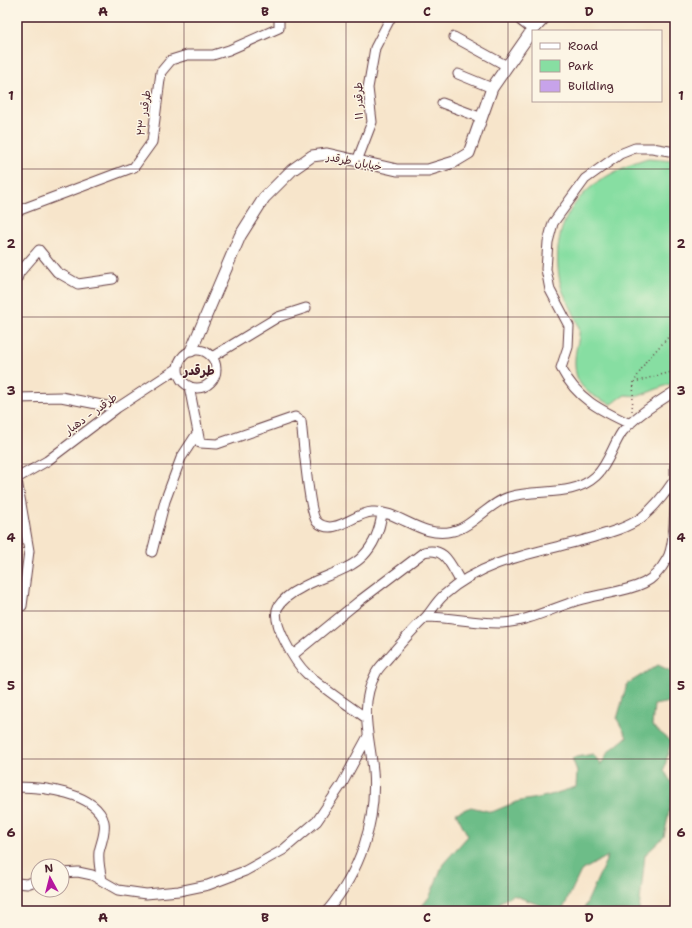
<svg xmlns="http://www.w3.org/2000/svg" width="692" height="928" viewBox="0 0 692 928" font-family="'Shantell Sans','Playpen Sans Arabic',sans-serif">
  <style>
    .green { fill: #87dea2; stroke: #687e66 }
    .forest { fill: #6dbd88; stroke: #5c6e5a }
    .building { fill: #c7a3ea }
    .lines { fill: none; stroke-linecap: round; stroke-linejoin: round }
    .minor-casing { stroke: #643d43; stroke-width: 11 }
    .tertiary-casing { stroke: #643d43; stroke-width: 13 }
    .path { stroke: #643d43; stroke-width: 1.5; stroke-dasharray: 1 3; stroke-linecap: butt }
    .minor { stroke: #fff; stroke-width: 9 }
    .tertiary { stroke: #fff; stroke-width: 11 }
    .grid { fill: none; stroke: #4a1f2b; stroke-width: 1; stroke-opacity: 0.55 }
    .labels { text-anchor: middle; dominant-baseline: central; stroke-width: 3; stroke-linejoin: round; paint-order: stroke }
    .street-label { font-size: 11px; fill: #4a1f2b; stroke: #fcf5e5 }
    .quarter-label { font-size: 13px; font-weight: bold; fill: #4a1f2b; stroke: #fcf5e5 }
    .neatline { fill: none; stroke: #4a1f2b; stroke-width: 1.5 }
    .grid-label { font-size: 13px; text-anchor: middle; font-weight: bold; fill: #4a1f2b }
  </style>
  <rect width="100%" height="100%" fill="#fcf5e5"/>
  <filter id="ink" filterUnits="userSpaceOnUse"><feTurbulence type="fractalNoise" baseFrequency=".025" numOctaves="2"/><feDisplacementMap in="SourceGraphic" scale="8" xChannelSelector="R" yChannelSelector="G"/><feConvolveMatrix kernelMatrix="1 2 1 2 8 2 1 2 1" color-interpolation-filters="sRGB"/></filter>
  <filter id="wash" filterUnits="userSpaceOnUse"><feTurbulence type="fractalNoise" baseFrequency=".012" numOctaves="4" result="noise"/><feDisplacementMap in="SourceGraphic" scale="16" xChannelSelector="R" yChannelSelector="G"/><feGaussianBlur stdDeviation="0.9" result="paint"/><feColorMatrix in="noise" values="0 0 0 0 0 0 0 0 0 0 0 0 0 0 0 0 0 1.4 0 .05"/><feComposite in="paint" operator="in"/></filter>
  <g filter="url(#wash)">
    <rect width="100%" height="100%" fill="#f7e5cb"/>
    <path class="green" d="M648 159 675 161V382L639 396 625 395 611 404C583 393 571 382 576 350 577 344 580 336 579 329 576 312 563 298 560 282 547 215 587 177 648 159Z"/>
    <path class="forest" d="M658 665 675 673V701L654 705 652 726 671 741 664 770 674 787 664 837 645 855 639 911H583L608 856 581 871 562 911H555L513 895 500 902 498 911H418L430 896 443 864 468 836 456 813 471 807 492 812 516 802 547 796 576 787 577 771 572 758 593 754 601 765 608 752 627 737 617 719 627 684Z"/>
    <g id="blocks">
      <path class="building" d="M530 17H539L533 24 529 21Z"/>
    </g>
  </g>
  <g filter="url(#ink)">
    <use href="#blocks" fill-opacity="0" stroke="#643d43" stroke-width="1"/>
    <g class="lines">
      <defs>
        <path id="minor" d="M522 17 521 21 533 30
          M454 37 507 66
          M458 74 492 88
          M442 103 482 118
          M357 161 372 122 368 88 375 48 391 17
          M17 211 134 167 152 142 161 72 171 60 187 55H213L229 50 279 28V17
          M17 279 19 273 39 250 57 272 78 284 113 279
          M178 369a19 19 0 1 1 38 0a19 19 0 1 1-38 0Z
          M212 357 278 317 306 308
          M189 386 200 443 217 444 295 417 301 421C303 436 309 515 317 522 334 537 354 513 372 512 400 510 420 539 453 531 472 527 489 503 509 497 538 488 572 498 596 476 608 465 613 445 622 432 636 415 657 403 675 391
          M17 398 61 397 117 408
          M630 424C600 410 577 399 561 368L568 347 569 326 550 290 546 269 548 242 553 223 585 179 620 154 635 148H652L675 152
          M17 478 47 461 117 408 178 368
          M17 480 29 551 22 606
          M152 552 165 501 181 458 198 432
          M426 617C432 610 437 601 444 595 483 560 535 553 584 540 603 534 624 530 641 518 655 507 665 494 675 479
          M293 655 358 602 424 552C446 546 451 567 461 582
          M366 718C347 704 325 690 307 674 296 664 270 622 278 607 283 599 293 592 301 588 319 577 349 571 363 556 375 544 380 529 382 513
          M17 787C42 787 96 792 104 822 106 833 101 842 99 852 98 862 100 871 102 880
          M62 873 78 872 92 875 118 890 146 894 179 891 208 885 245 871 283 850 317 821 342 784 368 736
          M17 883 27 884 38 880
          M327 911C360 872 377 822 373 771 370 736 358 706 376 673 379 667 385 662 389 657 401 643 413 629 426 617 452 617 476 624 502 623 531 621 556 606 583 599 603 593 626 592 644 583 654 578 662 568 667 559 677 543 675 487 675 466"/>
        <path id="tertiary" d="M191 351 240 236 264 198 292 170 312 156 327 154 397 170H428L454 162 469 153 492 88 531 32 545 17"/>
      </defs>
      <use href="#minor" class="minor-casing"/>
      <use href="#tertiary" class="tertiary-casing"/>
      <path class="path" d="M634 382 675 371
        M632 411 634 382 646 361 675 330"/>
      <use href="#minor" class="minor"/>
      <use href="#tertiary" class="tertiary"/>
    </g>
  </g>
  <path class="grid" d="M184 17V911M346 17V911M508 17V911M17 169H675M17 317H675M17 464H675M17 611H675M17 759H675"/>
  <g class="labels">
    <g class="street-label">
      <text transform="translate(359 101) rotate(-91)">طرقدر ۱۱</text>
      <text transform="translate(144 113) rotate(-82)">طرقدر ۲۳</text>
      <text transform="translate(354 162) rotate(11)">خیابان طرقدر</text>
      <text transform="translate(91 414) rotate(-36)">طرقدر - دهبار</text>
    </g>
    <g class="quarter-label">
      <text x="199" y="370">طرقدر</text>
    </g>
  </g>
  <rect width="692" height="928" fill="none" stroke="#fcf5e5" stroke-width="44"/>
  <rect x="532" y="30" width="130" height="72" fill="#fcf5e5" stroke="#b59f9b"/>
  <rect x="540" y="43" width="20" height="6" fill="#ffffff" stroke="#b59f9b"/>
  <text x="568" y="50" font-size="12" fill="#4a1f2b">Road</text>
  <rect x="540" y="60" width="20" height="12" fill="#87dea2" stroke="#b59f9b"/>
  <text x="568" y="70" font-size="12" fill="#4a1f2b">Park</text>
  <rect x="540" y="80" width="20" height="12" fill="#c7a3ea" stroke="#b59f9b"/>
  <text x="568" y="90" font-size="12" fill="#4a1f2b">Building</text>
  <g transform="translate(50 878) rotate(353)"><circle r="19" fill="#fcf5e5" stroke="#b59f9b"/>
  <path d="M0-3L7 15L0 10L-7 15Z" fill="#b5179e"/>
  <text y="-6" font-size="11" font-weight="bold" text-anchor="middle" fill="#4a1f2b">N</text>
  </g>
  <rect x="22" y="22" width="648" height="884" class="neatline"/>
  <g class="grid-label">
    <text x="103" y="16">A</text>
    <text x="265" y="16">B</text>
    <text x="427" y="16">C</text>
    <text x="589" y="16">D</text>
    <text x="11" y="100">1</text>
    <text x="681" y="100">1</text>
    <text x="11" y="248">2</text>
    <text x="681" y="248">2</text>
    <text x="11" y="395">3</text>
    <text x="681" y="395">3</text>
    <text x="11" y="542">4</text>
    <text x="681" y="542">4</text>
    <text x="11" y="690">5</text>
    <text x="681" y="690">5</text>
    <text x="11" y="837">6</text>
    <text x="681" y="837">6</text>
    <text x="103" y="922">A</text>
    <text x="265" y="922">B</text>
    <text x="427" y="922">C</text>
    <text x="589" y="922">D</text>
  </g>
</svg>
